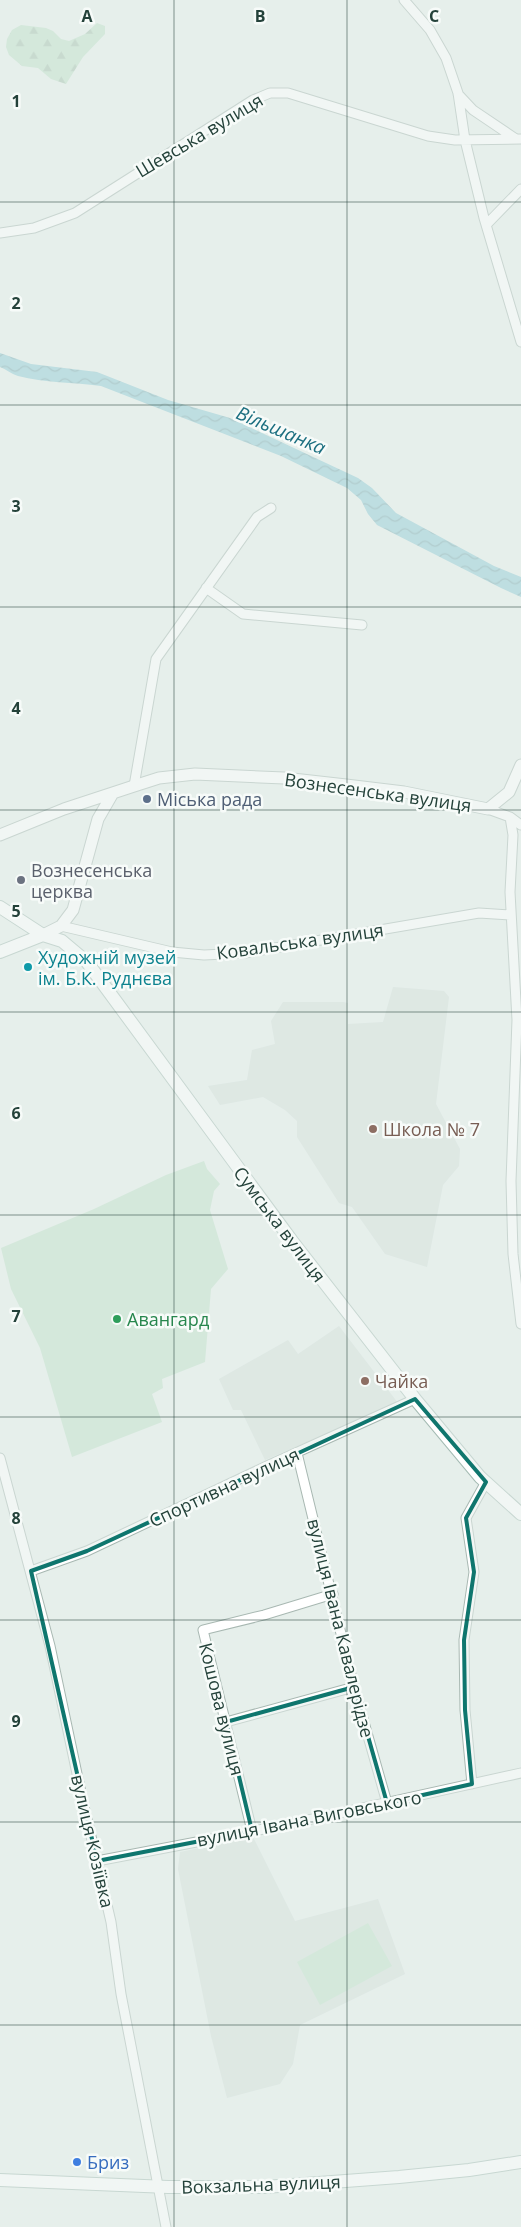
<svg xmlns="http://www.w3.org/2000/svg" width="521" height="2227" viewBox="0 0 521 2227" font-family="'Open Sans',sans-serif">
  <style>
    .built { fill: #d4dfda }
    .forest { fill: url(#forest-firs) }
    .green { fill: #bfe0c8 }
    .water { fill: url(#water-waves) }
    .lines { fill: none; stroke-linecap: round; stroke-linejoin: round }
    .minor-casing { stroke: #a8b8b2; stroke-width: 11 }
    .tertiary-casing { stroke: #a8b8b2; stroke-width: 13 }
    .secondary-casing { stroke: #a4bbb3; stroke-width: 14 }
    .minor { stroke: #fff; stroke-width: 9 }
    .tertiary { stroke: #fff; stroke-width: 11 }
    .secondary { stroke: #fff; stroke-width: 12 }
    .marked { fill: none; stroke: #0f766e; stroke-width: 4; stroke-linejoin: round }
    .grid { fill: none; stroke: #24423a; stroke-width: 1; stroke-opacity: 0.55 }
    .service-dot { fill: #5c6f8a; stroke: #f7fbf9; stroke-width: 2 }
    .worship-dot { fill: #6b7280; stroke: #f7fbf9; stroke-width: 2 }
    .culture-dot { fill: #0f9aa8; stroke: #f7fbf9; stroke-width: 2 }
    .education-dot { fill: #8d6e63; stroke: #f7fbf9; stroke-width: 2 }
    .leisure-dot { fill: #2e9e5b; stroke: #f7fbf9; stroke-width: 2 }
    .shop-dot { fill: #3f7fe0; stroke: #f7fbf9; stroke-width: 2 }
    .labels { text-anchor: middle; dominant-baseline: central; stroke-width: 5; stroke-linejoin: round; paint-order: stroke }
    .street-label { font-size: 18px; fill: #24423a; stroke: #f7fbf9 }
    .service-label { font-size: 18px; fill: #4e5e75; stroke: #f7fbf9; text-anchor: start }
    .worship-label { font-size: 18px; fill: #5b616d; stroke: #f7fbf9; text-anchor: start }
    .culture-label { font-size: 18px; fill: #0d838f; stroke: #f7fbf9; text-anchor: start }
    .education-label { font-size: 18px; fill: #785e54; stroke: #f7fbf9; text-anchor: start }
    .leisure-label { font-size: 18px; fill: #27864d; stroke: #f7fbf9; text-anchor: start }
    .shop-label { font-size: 18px; fill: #366cbe; stroke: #f7fbf9; text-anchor: start }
    .water-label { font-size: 19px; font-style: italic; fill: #1c6f80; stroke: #f7fbf9 }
    .grid-label { font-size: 16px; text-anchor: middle; font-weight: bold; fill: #24423a; stroke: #f7fbf9; stroke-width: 5; stroke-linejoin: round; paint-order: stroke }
  </style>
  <defs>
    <pattern id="forest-firs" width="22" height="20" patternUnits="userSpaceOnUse" patternTransform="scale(1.25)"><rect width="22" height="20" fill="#bfe0c8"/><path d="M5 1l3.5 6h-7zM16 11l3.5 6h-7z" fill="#a4c1ad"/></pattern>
    <pattern id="water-waves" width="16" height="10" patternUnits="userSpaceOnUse" patternTransform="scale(1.25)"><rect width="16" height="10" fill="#8ec9d4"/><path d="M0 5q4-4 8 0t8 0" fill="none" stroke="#74a5ad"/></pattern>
  </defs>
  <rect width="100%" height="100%" fill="#e6efeb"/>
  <path class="built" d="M393 987 444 991 449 997 436 1104 460 1149 459 1166 443 1185 427 1267 385 1254 352 1207 339 1203 297 1137V1121L285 1110 263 1097 220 1105 208 1086 247 1080 252 1050 275 1044 271 1021 283 1002H343L348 1003V1024L383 1022Z
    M339 1326 398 1403 265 1460 241 1410H233L219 1379 288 1340 298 1354Z
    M253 1837 295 1921 378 1899 405 1974 300 2025 293 2064 280 2084 227 2098 211 2036 178 1869 180 1852Z"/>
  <path class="forest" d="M97 23 105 26V34L83 57 66 84 51 79 38 68 22 66 9 55 6 47 7 39 12 30 21 25 46 28 53 31 61 39 69 41 85 34Z"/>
  <path class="green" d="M204 1161 207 1169 220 1184 214 1191 210 1210 228 1269 211 1289 205 1362 162 1379 163 1388 152 1394 162 1422 72 1457 40 1348 11 1289 1 1248 94 1209 166 1175Z
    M368 1923 392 1966 320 2005 297 1962Z"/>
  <path class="water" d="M0 353 31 364 97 372 168 400 230 418 358 478 372 488 396 513 494 566 521 577V597L501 588 377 525 368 514 361 500 347 488 281 456 101 386C73 382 45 383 18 376 11 374 6 369 0 367Z"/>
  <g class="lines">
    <defs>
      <path id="minor" d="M404 0 430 30 446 58 458 93 465 140 484 218 521 342
        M458 94 473 110 516 139
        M486 225 521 189
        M0 233 34 228 75 213 253 100 270 93H288L428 136 455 140 521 139
        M206 588 243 614 362 625
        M134 786 156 659 257 517 271 508
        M488 809 510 817 521 825
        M510 817 513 835 510 892 517 1020 511 1181 513 1254 521 1324
        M61 926 172 952 204 955 245 953 479 913 511 915
        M297 1453 354 1687 387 1803
        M0 1458 50 1646 83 1802 111 1922 121 1994 166 2227
        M31 1571 87 1551 269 1465 415 1399
        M226 1722 354 1687
        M472 1784 465 1710 464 1640 474 1572 466 1518 486 1482
        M252 1831 203 1630 264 1615 333 1594
        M97 1861 285 1825 521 1773"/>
      <path id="tertiary" d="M0 835 64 809 134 786 159 778 195 774 284 778 346 785 404 792 488 809 509 792 521 765
        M43 935 61 926 73 910 98 819 113 793"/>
      <path id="secondary" d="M0 907 43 935 62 941 87 962 292 1241 415 1399 480 1477 521 1514
        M0 952 43 935
        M0 2180 168 2187H265L399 2177 469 2170 521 2162"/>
    </defs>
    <use href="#minor" class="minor-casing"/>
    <use href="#tertiary" class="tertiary-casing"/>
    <use href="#secondary" class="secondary-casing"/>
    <use href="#minor" class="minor"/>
    <use href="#tertiary" class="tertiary"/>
    <use href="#secondary" class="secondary"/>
  </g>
  <path d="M0 0H521V2227H0ZM415 1399 486 1482 466 1518 474 1572 464 1640 465 1710 472 1784 387 1803 354 1687 226 1722 252 1831 97 1861 31 1571 87 1551Z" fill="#e6efeb" fill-opacity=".55" fill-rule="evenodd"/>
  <path class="marked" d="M415 1399 486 1482 466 1518 474 1572 464 1640 465 1710 472 1784 387 1803 354 1687 226 1722 252 1831 97 1861 31 1571 87 1551Z"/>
  <path class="grid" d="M174 0V2227M347 0V2227M0 202H521M0 405H521M0 607H521M0 810H521M0 1012H521M0 1215H521M0 1417H521M0 1620H521M0 1822H521M0 2025H521"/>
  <circle class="service-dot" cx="147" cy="799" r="5"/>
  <circle class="worship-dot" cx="21" cy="880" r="5"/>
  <circle class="culture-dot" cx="28" cy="967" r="5"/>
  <g class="education-dot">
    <circle cx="373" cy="1129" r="5"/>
    <circle cx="365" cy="1381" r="5"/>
  </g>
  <circle class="leisure-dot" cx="117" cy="1319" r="5"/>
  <circle class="shop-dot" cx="77" cy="2162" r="5"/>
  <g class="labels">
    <g class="street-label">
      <text transform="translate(199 135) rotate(-31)">Шевська вулиця</text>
      <text transform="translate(378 792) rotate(8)">Вознесенська вулиця</text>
      <text transform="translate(300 941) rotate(-8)">Ковальська вулиця</text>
      <text transform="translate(280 1224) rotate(53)">Сумська вулиця</text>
      <text transform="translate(224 1487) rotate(-25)">Спортивна вулиця</text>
      <text transform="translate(341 1628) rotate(76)">вулиця Івана Кавалерідзе</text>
      <text transform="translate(222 1709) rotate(76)">Кошова вулиця</text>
      <text transform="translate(309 1818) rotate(-11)">вулиця Івана Виговського</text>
      <text transform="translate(93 1841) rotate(77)">вулиця Козіївка</text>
      <text transform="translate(261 2184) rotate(-2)">Вокзальна вулиця</text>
    </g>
    <g class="service-label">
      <text x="157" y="799">Міська рада</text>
    </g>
    <g class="worship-label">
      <text x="31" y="870">Вознесенська<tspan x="31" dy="21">церква</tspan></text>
    </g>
    <g class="culture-label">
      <text x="38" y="957">Художній музей<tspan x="38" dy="21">ім. Б.К. Руднєва</tspan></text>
    </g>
    <g class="education-label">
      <text x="383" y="1129">Школа № 7</text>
      <text x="375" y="1381">Чайка</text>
    </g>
    <g class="leisure-label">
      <text x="127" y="1319">Авангард</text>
    </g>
    <g class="shop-label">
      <text x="87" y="2162">Бриз</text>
    </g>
    <g class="water-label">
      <text transform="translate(281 430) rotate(23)">Вільшанка</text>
    </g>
  </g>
  <g class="grid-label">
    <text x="87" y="22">A</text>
    <text x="260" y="22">B</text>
    <text x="434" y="22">C</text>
    <text x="16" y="107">1</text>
    <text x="16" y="309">2</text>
    <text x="16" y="512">3</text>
    <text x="16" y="714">4</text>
    <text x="16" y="917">5</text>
    <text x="16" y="1119">6</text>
    <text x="16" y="1322">7</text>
    <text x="16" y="1524">8</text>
    <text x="16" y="1727">9</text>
  </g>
</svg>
